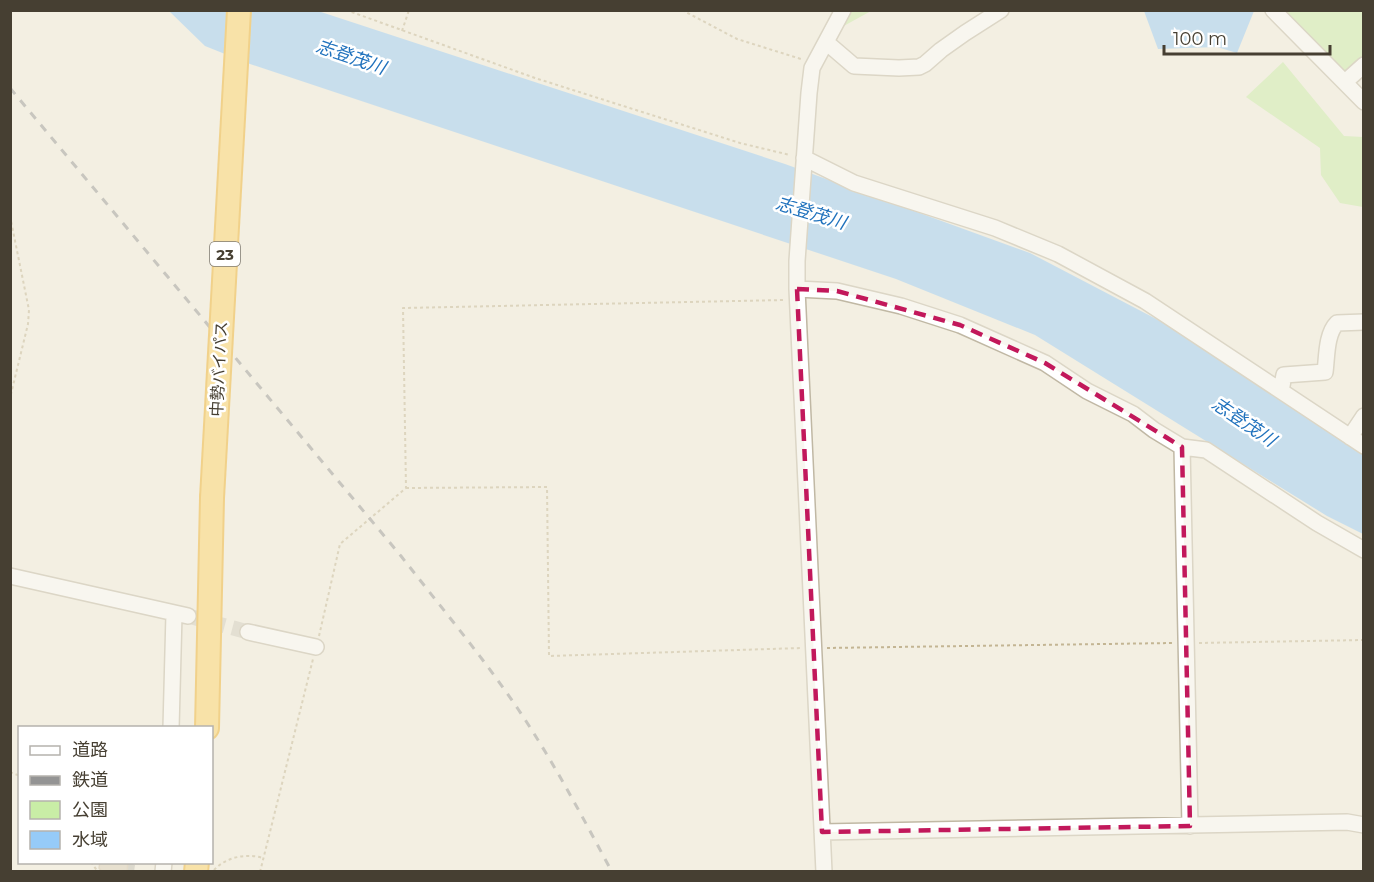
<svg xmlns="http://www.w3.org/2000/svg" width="1374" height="882" viewBox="0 0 1374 882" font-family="Montserrat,'Noto Sans JP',sans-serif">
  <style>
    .green { fill: #c9eda6 }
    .water { fill: #96cbf8 }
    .shadow { fill: #0003 }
    .building { fill: #d9ceb9; stroke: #d2c4a9; stroke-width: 1.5 }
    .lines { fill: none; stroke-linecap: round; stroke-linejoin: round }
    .minor-tunnel { stroke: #d0ccbf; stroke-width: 15; stroke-dasharray: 15 8; stroke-linecap: butt }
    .minor-casing { stroke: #c0b8a4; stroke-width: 18 }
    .highway-casing { stroke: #efae20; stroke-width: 26 }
    .path { stroke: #c3b593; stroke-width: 2; stroke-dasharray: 3 3; stroke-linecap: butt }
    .minor { stroke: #fff; stroke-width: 15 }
    .highway { stroke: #ffd362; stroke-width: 22 }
    .rail { stroke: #949494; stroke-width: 3; stroke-dasharray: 8 8; stroke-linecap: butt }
    .highway-bridge-casing { stroke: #efae20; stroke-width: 26; stroke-linecap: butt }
    .highway-bridge { stroke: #ffd362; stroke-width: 22 }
    .marked { fill: none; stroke: #c2185b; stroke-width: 4.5; stroke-dasharray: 12 8; stroke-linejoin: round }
    .labels { text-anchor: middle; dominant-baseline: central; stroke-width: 5; stroke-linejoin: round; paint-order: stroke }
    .shield { fill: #fff; stroke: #7e7970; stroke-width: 1.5 }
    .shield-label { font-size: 15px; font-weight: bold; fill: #463f32 }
    .street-label { font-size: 16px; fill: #463f32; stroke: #fff }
    .water-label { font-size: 18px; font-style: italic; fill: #2072bd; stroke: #fff }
  </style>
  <rect width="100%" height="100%" fill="#f3efe2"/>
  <path class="green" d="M851 11H871L840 28Z
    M1281 11H1363V58L1351 70H1341Z
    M1283 62 1344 136 1363 137V207L1340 203 1321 175 1320 148 1246 97Z"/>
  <path class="water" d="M169 11H318L785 164 1030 253 1162 322 1324 428 1363 451V534L1327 516 1035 335 896 279 250 64 205 46Z
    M1144 11V10L1254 11 1237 53 1217 47 1158 49Z"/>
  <path class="shadow" d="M101 862H130L135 865 134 872H104Z"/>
  <path class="building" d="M100 862H128L127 872H102L99 868Z"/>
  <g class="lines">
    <path class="minor-tunnel" d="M188 616 248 632"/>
    <defs>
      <path id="minor" d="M1273 10 1364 102
        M826 42 854 66 899 68 919 67 925 64 941 50 965 33 1001 10
        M1345 82 1364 65
        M804 158 854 183 995 228 1058 254 1145 301 1364 446
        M797 289 837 291 901 306 960 325 1045 363 1087 391 1133 414 1154 430 1182 447 1190 826
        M1281 391 1284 375 1325 372C1327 357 1326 334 1337 323L1364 322
        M1350 437 1364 416
        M1182 447 1206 450 1317 523 1364 550
        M10 576 188 616
        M248 632 316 647
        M171 728 174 614
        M822 832 1347 822 1364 825
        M163 872 164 862
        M824 872 797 289V261L809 93 812 68 843 10"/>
      <path id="highway" d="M207 728 212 498
        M196 872 197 862"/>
    </defs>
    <use href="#minor" class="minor-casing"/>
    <use href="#highway" class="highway-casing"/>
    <path class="path" d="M346 10 535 78 740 143 790 155
      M682 10 737 39 801 59
      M402 31 409 10
      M10 216 29 310 28 324 10 398
      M406 488 547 487 549 656 801 648
      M319 636 340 544 406 488 403 308 784 300
      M1199 643 1364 640
      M827 648 1173 643
      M10 772 20 776
      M91 862 98 872
      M214 870C226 857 246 853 263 858
      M260 872 313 659"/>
    <use href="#minor" class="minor"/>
    <use href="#highway" class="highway"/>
    <path class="rail" d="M10 88 401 556C440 606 482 656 518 709 553 761 582 816 612 872"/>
    <defs>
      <path id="highway-bridge" d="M212 498 239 10"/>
    </defs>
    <use href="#highway-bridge" class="highway-bridge-casing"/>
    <use href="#highway-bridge" class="highway-bridge"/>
  </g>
  <path d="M0 0H1374V882H0ZM797 289 837 291 960 325 1045 363 1182 447 1190 826 822 832Z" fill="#f3efe2" fill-opacity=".55" fill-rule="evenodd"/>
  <path class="marked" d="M797 289 837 291 960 325 1045 363 1182 447 1190 826 822 832Z"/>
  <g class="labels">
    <rect class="shield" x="210" y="242" width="30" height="24" rx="4.5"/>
    <g class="shield-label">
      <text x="225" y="254">23</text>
    </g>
    <g class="street-label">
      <text transform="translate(219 369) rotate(-87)">中勢バイパス</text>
    </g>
    <g class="water-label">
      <text transform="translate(351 57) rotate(19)">志登茂川</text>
      <text transform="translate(811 213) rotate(17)">志登茂川</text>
      <text transform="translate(1244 422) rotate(34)">志登茂川</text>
    </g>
  </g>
  <rect width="1374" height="882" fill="none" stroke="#463f32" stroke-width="24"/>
  <rect x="18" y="726" width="195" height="138" fill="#ffffff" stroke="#b5b2ad" stroke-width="1.5"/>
  <rect x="30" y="746" width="30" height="9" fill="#ffffff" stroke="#b5b2ad" stroke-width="1.5"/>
  <text x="72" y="756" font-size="18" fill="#463f32">道路</text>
  <rect x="30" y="776" width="30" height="9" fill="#949494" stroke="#b5b2ad" stroke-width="1.5"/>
  <text x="72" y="786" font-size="18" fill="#463f32">鉄道</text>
  <rect x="30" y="801" width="30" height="18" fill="#c9eda6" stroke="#b5b2ad" stroke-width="1.5"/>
  <text x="72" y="816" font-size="18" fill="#463f32">公園</text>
  <rect x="30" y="831" width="30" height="18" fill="#96cbf8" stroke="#b5b2ad" stroke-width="1.5"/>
  <text x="72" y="846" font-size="18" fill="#463f32">水域</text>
  <path d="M1164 45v9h166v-9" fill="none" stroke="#463f32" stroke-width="3"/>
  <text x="1173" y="45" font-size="18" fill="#463f32" stroke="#ffffff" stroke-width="4.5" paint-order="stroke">100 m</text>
</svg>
